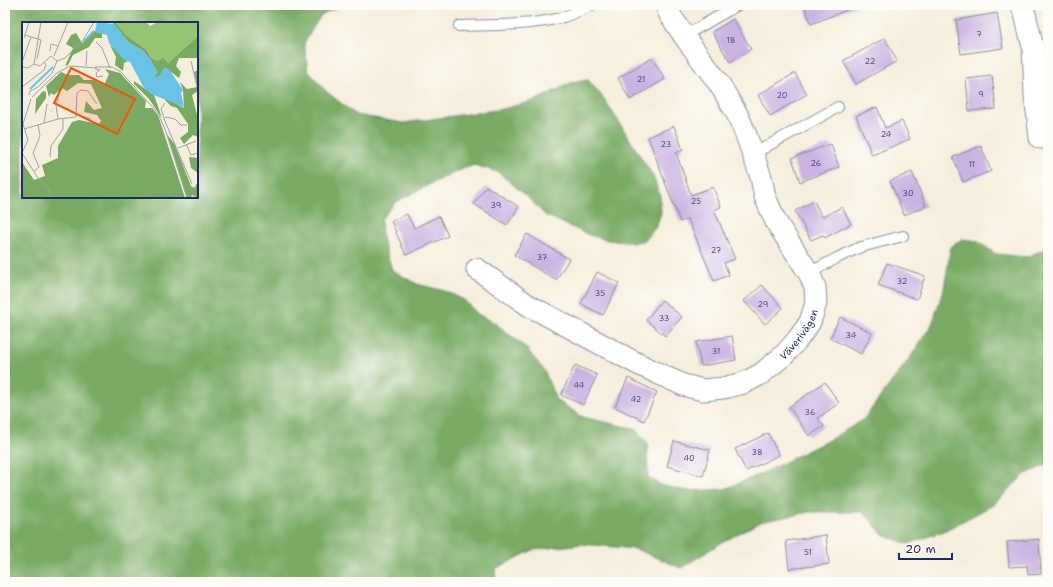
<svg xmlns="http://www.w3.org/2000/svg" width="1053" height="587" viewBox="0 0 1053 587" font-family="'Shantell Sans',sans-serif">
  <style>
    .forest { fill: #78aa64; stroke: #4a6c61; fill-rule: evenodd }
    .building { fill: #cab2e3 }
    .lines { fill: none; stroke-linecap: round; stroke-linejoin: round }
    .lane-casing { stroke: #888e9d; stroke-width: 12 }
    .street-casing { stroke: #888e9d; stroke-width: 23 }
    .lane { stroke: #fff; stroke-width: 10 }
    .street { stroke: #fff; stroke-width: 21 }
    .labels { text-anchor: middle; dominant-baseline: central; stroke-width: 4; stroke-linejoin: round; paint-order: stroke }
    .number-label { font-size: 8px; fill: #47507f }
    .street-label { font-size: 10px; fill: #1b2f5e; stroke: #fdfcf7 }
    .inset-river { fill: none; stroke: #69c3e7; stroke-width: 2 }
    .inset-road { fill: none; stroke: #9ea2aa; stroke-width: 1 }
    .view { fill: #e8590c; fill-opacity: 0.15; stroke: #e8590c; stroke-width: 2 }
    .inset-edge { fill: none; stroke: #1b2f5e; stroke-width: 2 }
  </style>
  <rect width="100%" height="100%" fill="#fdfcf7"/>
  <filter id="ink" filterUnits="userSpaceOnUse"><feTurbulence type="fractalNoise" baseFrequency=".025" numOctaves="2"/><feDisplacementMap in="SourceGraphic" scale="8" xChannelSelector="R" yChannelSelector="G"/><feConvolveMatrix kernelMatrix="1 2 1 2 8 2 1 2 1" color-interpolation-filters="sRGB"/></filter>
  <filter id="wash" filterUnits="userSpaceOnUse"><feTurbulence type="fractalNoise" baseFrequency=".012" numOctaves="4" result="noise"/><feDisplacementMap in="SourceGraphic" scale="16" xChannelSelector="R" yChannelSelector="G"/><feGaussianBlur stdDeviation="0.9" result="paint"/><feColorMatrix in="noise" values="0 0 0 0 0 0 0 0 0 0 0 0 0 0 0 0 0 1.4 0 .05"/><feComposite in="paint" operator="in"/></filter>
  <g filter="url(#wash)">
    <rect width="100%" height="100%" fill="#f6eedc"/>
    <path class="forest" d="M5 5H343L321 15 304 43 308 71 327 92 356 115 403 123 503 109 536 100 571 83 588 80 605 100 637 151 653 176 660 196 661 213 656 227 645 240 633 243 608 240 589 235 545 215 523 193 498 172 474 165 450 174 396 202 381 219 382 238 392 270 417 284 445 291 464 300 479 315 495 323 526 348 544 370 556 400 583 417 635 429 647 442 648 477 661 485 686 491 725 489 765 472 829 440 863 420 909 359 932 324 944 289 951 247 962 239 977 241 996 254 1026 257 1048 248V464L1024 475 993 505 944 531 908 544 883 535 864 512H809L760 522 721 543 681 568 636 549 582 544 533 550 495 569 496 582H5ZM23 23H197V197H23Z"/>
    <g id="blocks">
      <path class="building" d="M804 5H857V6L811 24Z
        M997 13 1003 48 961 54 956 20Z
        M733 19 751 49 730 62 712 32Z
        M885 38 897 61 856 84 843 61Z
        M652 58 665 79 630 100 618 78Z
        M795 73 807 94 770 116 758 95Z
        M992 76 996 109 969 111 966 79Z
        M877 107 885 128 902 121 910 139 872 155 856 116Z
        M674 126 683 150 676 153 691 195 713 187 721 207 714 210 735 259 724 263 729 275 714 281 688 219 680 222 648 137Z
        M831 144 839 167 800 182 792 158Z
        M981 146 991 171 963 182 953 157Z
        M912 172 926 206 904 215 890 181Z
        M486 186 519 207 507 225 474 204Z
        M814 201 822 217 842 207 851 224 825 238 823 235 811 240 795 211Z
        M407 214 414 228 439 216 448 236 406 255 391 221Z
        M527 234 569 259 556 280 514 255Z
        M887 263 925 276 917 299 878 285Z
        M597 272 619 283 603 315 581 304Z
        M762 285 783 308 765 324 744 301Z
        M662 300 682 317 665 336 646 320Z
        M840 317 872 333 861 354 830 338Z
        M732 336 736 360 701 366 696 342Z
        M575 365 597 375 583 405 561 395Z
        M628 378 657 392 644 421 615 407Z
        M825 382 839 403 818 418 824 426 809 436 789 407Z
        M768 433 779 455 746 471 735 449Z
        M674 441 710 450 703 476 667 466Z
        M826 535 829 564 789 569 786 541Z
        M1039 539 1041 574 1028 575 1027 566 1009 567 1007 542Z"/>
    </g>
  </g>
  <g filter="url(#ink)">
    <use href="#blocks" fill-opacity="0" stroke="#888e9d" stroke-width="1"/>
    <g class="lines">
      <defs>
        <path id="lane" d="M459 26C493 25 528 26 560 18 571 15 581 10 592 5
          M684 36 738 5
          M753 154 838 107
          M809 273 839 257 861 247 903 236"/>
        <g id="street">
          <path d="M1021 5 1025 14 1033 47 1035 95 1040 138"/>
          <path id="s1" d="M477 269 528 305 638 364 683 385 703 390 723 388 744 383 761 374 784 355 798 339 810 322 816 303 815 287 809 273 776 222 765 197 761 177 745 132 737 114 720 85 684 36 669 13 666 5"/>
        </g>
      </defs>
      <use href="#lane" class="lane-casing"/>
      <use href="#street" class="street-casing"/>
      <use href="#lane" class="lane"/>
      <use href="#street" class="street"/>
    </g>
  </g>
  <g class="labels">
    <g class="number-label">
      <text x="979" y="34">7</text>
      <text x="731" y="40">18</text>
      <text x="870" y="61">22</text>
      <text x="641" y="79">21</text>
      <text x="981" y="94">9</text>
      <text x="782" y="95">20</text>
      <text x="886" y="134">24</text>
      <text x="666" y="144">23</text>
      <text x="816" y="163">26</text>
      <text x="972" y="164">11</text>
      <text x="908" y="193">30</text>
      <text x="696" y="201">25</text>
      <text x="496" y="205">39</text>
      <text x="716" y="250">27</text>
      <text x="542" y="257">37</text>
      <text x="902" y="281">32</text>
      <text x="600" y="293">35</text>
      <text x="763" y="304">29</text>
      <text x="664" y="318">33</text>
      <text x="851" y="335">34</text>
      <text x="716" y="351">31</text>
      <text x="579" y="385">44</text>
      <text x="636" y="399">42</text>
      <text x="810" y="412">36</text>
      <text x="757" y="452">38</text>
      <text x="689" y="458">40</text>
      <text x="808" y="552">51</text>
    </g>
    <g class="street-label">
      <text stroke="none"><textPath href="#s1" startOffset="374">Väverivägen</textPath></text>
    </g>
  </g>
  <g transform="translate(22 22)">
    <rect width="176" height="176" fill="#f6eedc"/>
    <path d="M93 0H124L128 4 136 0H176V14L146 41 136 39 129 36 125 28 104 13Z" fill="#95c472"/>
    <path d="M90 0H93L104 13 125 28 129 36 136 39 141 36 146 41 176 14V36H157L154 44 159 50 157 56 144 46 137 55H133L132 50 135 53 134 49 129 39 121 29 107 21ZM71 9 80 11V16H73L67 25 51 33 46 43 43 44 51 26 44 22 49 13 54 11 60 21ZM88 23 106 39 102 41 101 49 93 43 94 35ZM83 47 98 51 124 79 123 86H130L136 93 163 176H0V140L12 158 23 154 20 143 36 136V124L50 100 57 98 77 102 79 99 75 93 62 90 64 79 72 88 80 86 69 62 56 61 45 69 40 66 32 73 29 71 27 75 24 64 39 50 46 53H57L62 58H71L82 63 87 52ZM176 48V69L170 73 175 93 176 115 171 113 162 122 158 116 166 110V102L155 86 149 84 143 78 144 76 162 86 161 68 158 60 165 67 175 65 172 50ZM112 59 132 73 140 96 127 77 112 62ZM21 69 24 70V76L13 92 14 77ZM145 112 153 123 169 164 172 166 176 160V176L170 173 169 176H165ZM167 135 176 136V151L169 146Z" fill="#78aa64"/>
    <path d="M75 0 92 2 107 21 121 29 129 39 136 50 135 53 132 50 133 55 137 54 142 46 147 47 161 68 159 71 162 85 129 72 122 66 108 40 102 38 87 21 85 13 73 10Z" fill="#69c3e7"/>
    <path class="inset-river" d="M62 19 72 9M8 67 31 45"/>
    <path class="inset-road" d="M3 13 19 18 15 37M2 16 7 0M74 20 80 26 88 46M28 29 29 22 36 24M32 34 46 0M35 39 43 36 61 18 72 0M169 39 176 69M0 40 9 15M64 44 65 29M0 45 6 46 12 42M73 45H90L99 50 136 91 144 110 165 176M73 47 78 48 74 51 75 55 81 54M0 65 22 48 24 43 22 40M7 73 8 69 16 65 30 51 35 39 29 34 18 44 12 42 19 0M10 75 35 51 48 44 75 46M56 93 69 97M142 96 139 87 143 81M36 97 34 83 37 73M142 97 170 162M141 98 144 95 153 97 159 103H165M22 101 25 82M2 107 36 97 54 95 55 71 59 68 66 69 75 82M164 122 169 133 176 131M156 126 174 119M0 131 6 118 1 102 9 77M0 131 16 156 27 167 29 176M28 135 29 124 41 107V96M12 149 17 145 11 131 18 114 16 103M172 176 171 170 176 162"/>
    <path class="view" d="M49 46 113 77 95 112 32 81Z"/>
    <rect width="176" height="176" class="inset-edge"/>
  </g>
  <rect width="1053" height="587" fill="none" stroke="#fdfcf7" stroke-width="20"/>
  <path d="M899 553v6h53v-6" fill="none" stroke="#1b2f5e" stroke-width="2"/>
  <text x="905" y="553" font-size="12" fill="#1b2f5e" stroke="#fdfcf7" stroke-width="3" paint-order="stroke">20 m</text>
</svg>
